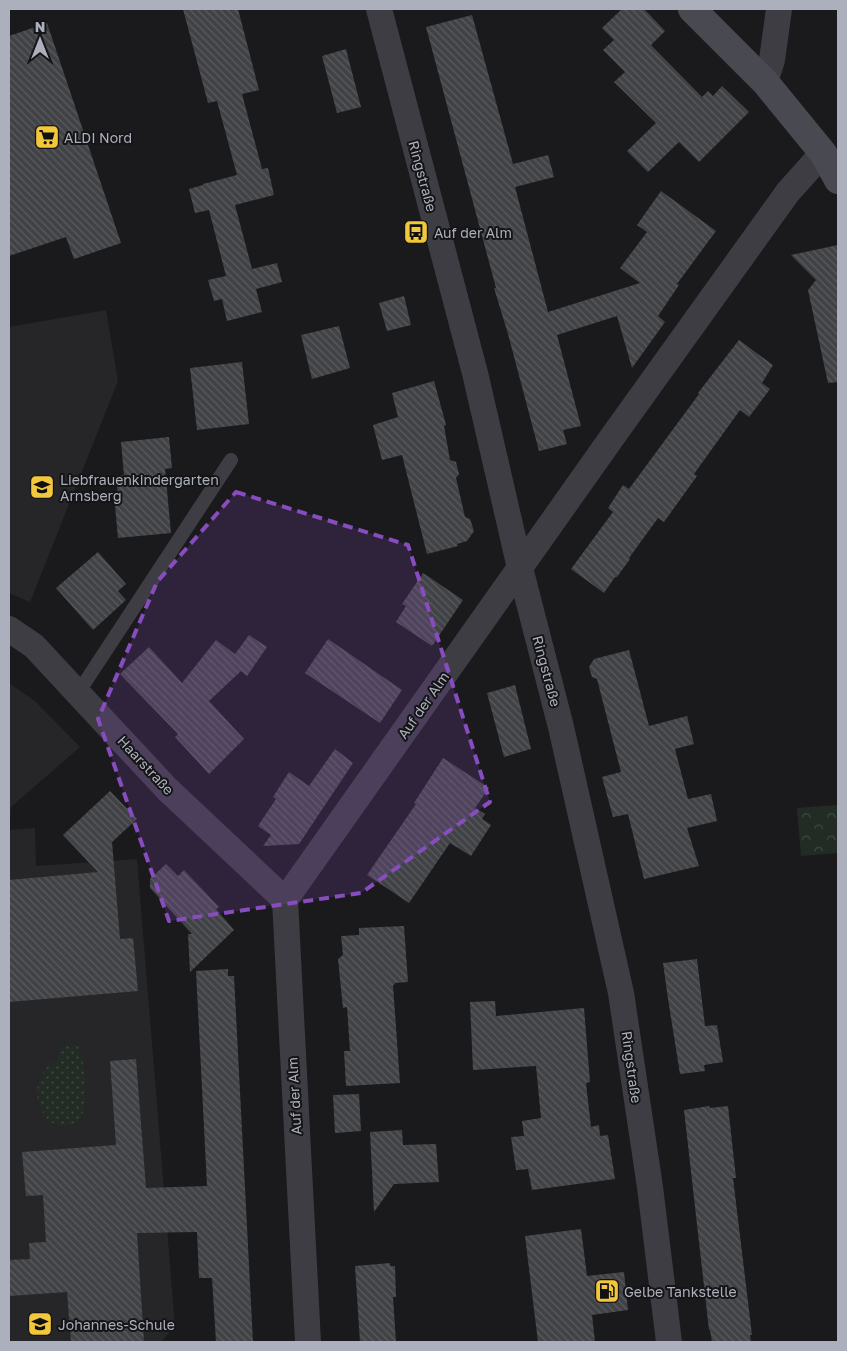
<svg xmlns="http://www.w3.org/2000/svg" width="847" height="1351" viewBox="0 0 847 1351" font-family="'Golos Text',sans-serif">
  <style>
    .built { fill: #262629 }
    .forest { fill: url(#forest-crowns) }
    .park { fill: url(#park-dots) }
    .building { fill: url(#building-back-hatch) }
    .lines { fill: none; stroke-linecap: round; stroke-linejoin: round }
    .lane { stroke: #3d3d43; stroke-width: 14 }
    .street { stroke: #3d3d43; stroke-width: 26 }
    .secondary { stroke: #494a51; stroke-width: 28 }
    .marked { fill: #874dbe; fill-opacity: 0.2; stroke: #874dbe; stroke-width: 4; stroke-dasharray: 10 6; stroke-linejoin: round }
    .labels { text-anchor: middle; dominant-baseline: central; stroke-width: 4; stroke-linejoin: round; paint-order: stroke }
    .poi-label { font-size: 14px; fill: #acb0bc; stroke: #151517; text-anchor: start }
    .street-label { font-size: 14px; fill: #acb0bc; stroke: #151517 }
  </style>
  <defs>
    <pattern id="forest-crowns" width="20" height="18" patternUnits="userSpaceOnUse" patternTransform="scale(1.25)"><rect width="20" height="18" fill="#222b24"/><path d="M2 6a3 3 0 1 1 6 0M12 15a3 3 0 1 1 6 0" fill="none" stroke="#3f4742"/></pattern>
    <pattern id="park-dots" width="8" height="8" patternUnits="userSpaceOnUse" patternTransform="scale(1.25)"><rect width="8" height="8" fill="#222b24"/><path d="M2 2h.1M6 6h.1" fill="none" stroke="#3f4742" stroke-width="1.8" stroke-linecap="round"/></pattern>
    <pattern id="building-back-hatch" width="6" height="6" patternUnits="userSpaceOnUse" patternTransform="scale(1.25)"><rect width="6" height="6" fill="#414246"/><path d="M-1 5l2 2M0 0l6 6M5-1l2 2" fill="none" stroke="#5a5b5f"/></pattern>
  </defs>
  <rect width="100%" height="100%" fill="#1a1a1c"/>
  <path class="built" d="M106 310 118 381 30 602 9 593V327Z
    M9 683 36 702 80 747 11 807 9 829Z
    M35 828 36 866 137 859 175 1326 161 1342H9V830Z"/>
  <path class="forest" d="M838 805V853L801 856 797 808Z"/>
  <path class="park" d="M68 1043 78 1046C85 1065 87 1082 84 1103 84 1106 84 1111 82 1114 81 1119 76 1123 72 1124 50 1133 37 1109 37 1091 37 1085 42 1075 45 1069 48 1066 54 1063 58 1061L60 1048Z"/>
  <path class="building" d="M183 9H238L259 90 242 94 262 169 268 168 274 195 235 205 252 269 277 263 282 282 256 289 262 312 227 321 222 299 214 301 208 280 226 276 209 210 195 213 189 189 203 185V184L237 175 217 101 208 103Z
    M622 9H644L665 31 651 45 702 97 708 91 713 96 722 86 749 112 699 162 679 142 648 172 627 151 656 123 614 82 625 72 603 50 614 40 602 28Z
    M472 15 513 164 548 155 554 177 515 187 548 312 640 283 620 268 647 232 637 225 661 191 716 231 677 284 679 285 658 316 665 322 632 368 617 316 557 335 581 426 563 430 567 444 539 451 508 334 494 288H496L426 27Z
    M47 23 121 243 74 259 66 237 9 256V36Z
    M346 49 361 107 337 113 322 56Z
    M838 245V382L828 383 808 290 816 280 791 255Z
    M404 296 411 325 387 331 379 303Z
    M339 326 350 368 312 379 301 335Z
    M739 340 773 365 762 383 770 389 749 417 740 410 694 474 697 476 664 522 658 518 629 558 630 559 617 577H615L604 593 571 569 613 512 608 508 623 485 629 489 699 394 698 393Z
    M242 362 249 424 197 430 190 368Z
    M434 381 446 425 444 426 450 460 456 462 459 474 456 478 465 517 470 519 474 531 467 541 457 544 458 546 427 554 402 455 382 460 373 425 398 417 392 393Z
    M169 437 172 468 165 469 171 533 118 538 115 506H119L116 476 124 475 121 442Z
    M98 552 126 584 118 591 126 600 93 630 56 588Z
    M423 573 463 600 432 646 396 622 406 606 402 604Z
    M249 635 267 647 247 676 241 671 209 701 244 739 209 774 175 737 178 734 120 674 149 647 182 683 216 640 235 654Z
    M328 639 402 690 380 723 305 673Z
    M629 650 649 726 687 716 694 744 675 749 688 799 711 794 717 821 687 828 699 866 644 879 628 814 613 817 602 777 621 772 597 679 592 677 589 667 594 659Z
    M515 685 531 749 504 757 487 693Z
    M335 749 353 763 299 844 263 846 271 835 258 826 276 799 273 797 289 772 309 786Z
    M443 758 489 788 475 808 485 814 482 819 491 825 471 856 450 843 409 903 367 875 416 804 414 803Z
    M110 791 137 819 112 842 120 939 133 938 138 991 9 1002V880L98 872 63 835Z
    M166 864 178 876 184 870 219 907 216 909 234 930 190 972 188 934H192L150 888V879Z
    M404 926 408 982 395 983V984L393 985 400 1083 346 1086 344 1051H350L347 1007 343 1008 338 959 343 955 341 936 359 935V928Z
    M697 959 705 1026 717 1025 723 1062 704 1065 705 1071 680 1074 668 999 663 963Z
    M228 969V976H234L253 1342H216L212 1278H199L197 1232 137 1233 144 1342H71L67 1292 9 1296V1260L30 1259 29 1243 46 1242 43 1195 26 1196 22 1152 116 1145 110 1061 136 1059 146 1188 207 1186 196 971Z
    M495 1001 496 1016 584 1008 590 1082 586 1083 591 1127 599 1125 600 1136 608 1135 615 1179 532 1190 528 1169 516 1170 511 1137 524 1136 522 1121 541 1118 536 1066 473 1070 470 1002Z
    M359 1094 361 1131 335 1133 333 1095Z
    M709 1106 710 1108 728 1106 736 1178H733L752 1335H750L751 1342H712L710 1330H709L684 1110Z
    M402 1130 403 1145 436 1144 439 1182 394 1184 374 1212 370 1132Z
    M581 1229 587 1276 624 1272 628 1310 592 1315 595 1342H538L525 1236Z
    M390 1263V1266H395L396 1297H393L396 1342H360L355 1266Z"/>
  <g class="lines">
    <path class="lane" d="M78 693 231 460"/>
    <path class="street" d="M379 9 475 373 520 568 561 727 621 993 650 1187 669 1342
      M765 82 772 60 779 9
      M9 629 34 646 167 789 285 900
      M308 1342 285 900 613 436 788 192 823 153"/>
    <path class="secondary" d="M692 9 765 82 823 153 838 180"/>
  </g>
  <path class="marked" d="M236 492 408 545 490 802 361 893 169 921 98 719 157 582Z"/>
  <defs>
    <symbol id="supermarket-square" viewBox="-11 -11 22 22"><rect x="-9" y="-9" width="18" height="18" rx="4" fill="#f3c73b" stroke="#151517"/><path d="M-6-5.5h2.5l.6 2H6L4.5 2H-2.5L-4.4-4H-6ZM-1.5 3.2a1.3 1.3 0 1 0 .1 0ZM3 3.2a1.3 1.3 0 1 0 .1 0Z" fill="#111"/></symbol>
    <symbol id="bus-square" viewBox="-11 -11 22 22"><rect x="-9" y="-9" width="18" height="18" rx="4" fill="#f3c73b" stroke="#151517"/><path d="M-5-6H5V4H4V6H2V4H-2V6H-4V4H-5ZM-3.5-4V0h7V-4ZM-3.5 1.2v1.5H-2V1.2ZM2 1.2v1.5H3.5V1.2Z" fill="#111"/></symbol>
    <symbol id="school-square" viewBox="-11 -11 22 22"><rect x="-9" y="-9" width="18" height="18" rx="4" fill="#f3c73b" stroke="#151517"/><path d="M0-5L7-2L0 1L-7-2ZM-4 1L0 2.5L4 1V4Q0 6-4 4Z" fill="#111"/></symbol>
    <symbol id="fuel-square" viewBox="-11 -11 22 22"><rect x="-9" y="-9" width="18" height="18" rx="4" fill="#f3c73b" stroke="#151517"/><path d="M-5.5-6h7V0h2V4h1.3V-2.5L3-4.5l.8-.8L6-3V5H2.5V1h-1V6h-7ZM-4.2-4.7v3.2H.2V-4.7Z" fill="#111"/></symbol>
  </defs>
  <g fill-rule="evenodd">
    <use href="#supermarket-square" x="33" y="123" width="28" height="28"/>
    <use href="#bus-square" x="402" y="218" width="28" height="28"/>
    <use href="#school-square" x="28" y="473" width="28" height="28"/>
    <use href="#fuel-square" x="593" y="1277" width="28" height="28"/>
    <use href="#school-square" x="26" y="1310" width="28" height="28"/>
  </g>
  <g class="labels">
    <g class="poi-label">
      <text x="64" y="137">ALDI Nord</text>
      <text x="434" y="232">Auf der Alm</text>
      <text x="60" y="479">Liebfrauenkindergarten<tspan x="60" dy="16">Arnsberg</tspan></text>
      <text x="624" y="1291">Gelbe Tankstelle</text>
      <text x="58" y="1324">Johannes-Schule</text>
    </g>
    <g class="street-label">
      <text transform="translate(423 176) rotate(75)">Ringstraße</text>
      <text transform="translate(547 671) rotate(75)">Ringstraße</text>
      <text transform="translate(423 705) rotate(-55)">Auf der Alm</text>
      <text transform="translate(146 765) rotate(47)">Haarstraße</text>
      <text transform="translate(632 1067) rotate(82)">Ringstraße</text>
      <text transform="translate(294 1096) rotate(-93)">Auf der Alm</text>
    </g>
  </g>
  <rect width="847" height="1351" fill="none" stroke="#acb0bc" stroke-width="20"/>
  <g transform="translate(40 40)" stroke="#151517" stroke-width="4" paint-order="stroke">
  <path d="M0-4L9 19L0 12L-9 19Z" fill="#acb0bc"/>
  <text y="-8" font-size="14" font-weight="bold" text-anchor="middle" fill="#acb0bc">N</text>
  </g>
</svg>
